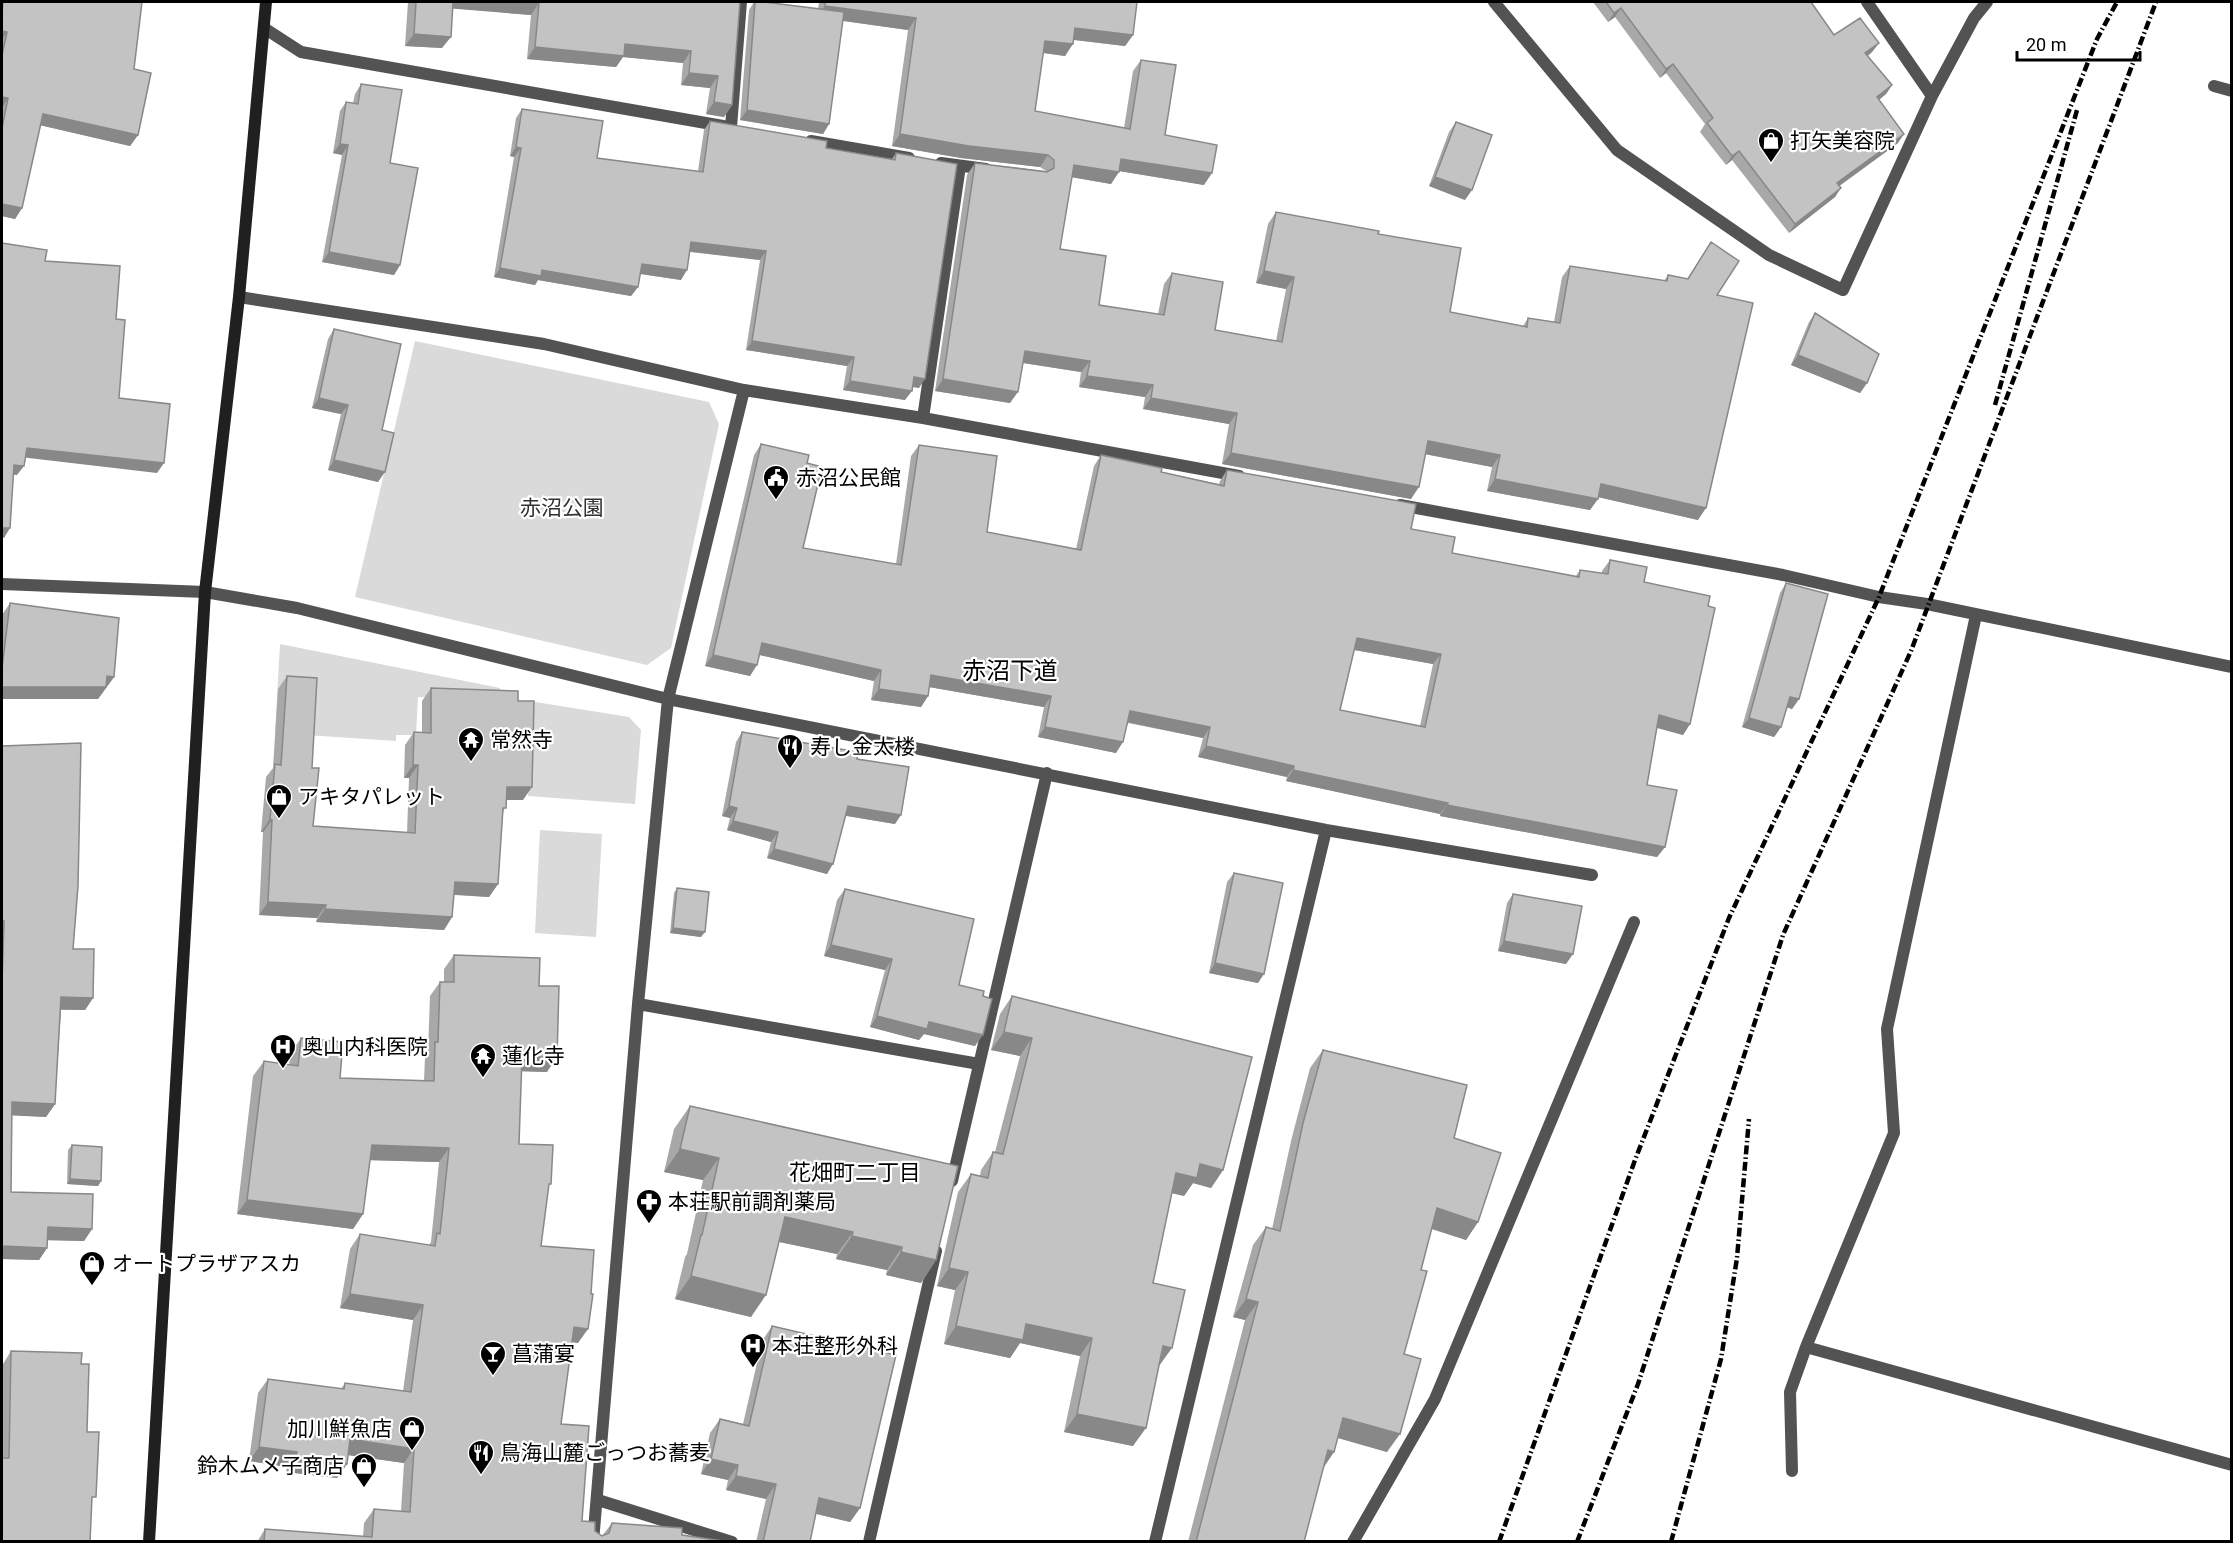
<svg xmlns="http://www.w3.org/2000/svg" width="2233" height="1543" viewBox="0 0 2233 1543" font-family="Roboto,'Noto Sans JP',sans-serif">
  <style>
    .green { fill: #dadada }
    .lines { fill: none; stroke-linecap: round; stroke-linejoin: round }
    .lane { stroke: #535353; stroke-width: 12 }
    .street { stroke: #535353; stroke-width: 12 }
    .secondary { stroke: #202020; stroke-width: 12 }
    .rail { stroke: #000; stroke-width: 4.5; stroke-dasharray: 9 3 1.5 3; stroke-linecap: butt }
    .wall { fill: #a8a8a8; fill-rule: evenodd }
    .shaded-wall { fill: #888 }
    .building { fill: #c3c3c3; stroke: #888; stroke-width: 1.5; fill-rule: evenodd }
    .labels { text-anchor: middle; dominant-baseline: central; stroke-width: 4.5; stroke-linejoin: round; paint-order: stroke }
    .poi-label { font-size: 21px; fill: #000; stroke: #fff; text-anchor: start }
    .park-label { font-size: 21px; fill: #313131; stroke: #fff }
    .neighbourhood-label { font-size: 22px; fill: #000; stroke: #fff }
    .quarter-label { font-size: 24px; fill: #000; stroke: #fff }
  </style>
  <rect width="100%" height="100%" fill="#fff"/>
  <path class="green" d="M415 341 709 402 719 424 671 648 647 665 355 597Z
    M280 644 500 688 499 699 418 697 416 735H396V741L275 733Z
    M529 701 629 717 641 730 635 804 528 796Z
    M540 830 602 834 596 937 535 933Z"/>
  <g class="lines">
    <path class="lane" d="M1353 1542 1435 1399 1634 922"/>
    <path class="street" d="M1494 2 1617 150 1769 255 1843 290 1932 96 1974 18 1987 2
      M1867 2 1932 96
      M264 28 301 52 723 126
      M2214 86 2232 91
      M731 127 741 2
      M811 141 909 158
      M941 163 986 169
      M239 297 544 344 744 390 923 418 1239 476
      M923 418 960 166
      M1400 505 1783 575 1879 597 1927 604 2232 667
      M2 584 205 592 297 608 668 699 1326 830 1592 875
      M638 1004 979 1064
      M952 1181 1047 773
      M1806 1347 1894 1133 1887 1029 1976 615
      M1792 1471 1790 1392 1806 1347 2232 1465
      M598 1500 732 1542
      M593 1542 638 1004 668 699 744 390
      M869 1542 936 1251
      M1155 1542 1326 830"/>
    <path class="secondary" d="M149 1542 205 592 239 297 266 2"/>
    <path class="rail" d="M1995 405 2077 110
      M1499 1542 1635 1160 1729 918 1879 597 2097 39 2117 2
      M1577 1542 1638 1384 1783 935 1911 651 2156 2
      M1671 1542 1721 1359 1737 1258 1749 1119"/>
  </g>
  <path class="wall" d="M2 2H142L134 69 138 135 130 146 40 125 22 208 15 219 2 216Z
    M408 2H740L732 105 724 117 706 114 710 88 681 85 683 63 623 57 616 67 527 59 531 15 453 8 442 48 405 46Z
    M754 2H764L818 9 819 2H1137L1133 35 1125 46 1074 40 1065 56 1043 53 1035 111 1124 128 1133 71 1141 60 1165 135 1204 185 1119 171 1111 184 1071 177 1060 249 1099 305 1158 314 1164 284 1172 273 1215 330 1276 341 1286 289 1256 283 1268 224 1276 212 1378 234 1450 312 1523 326 1528 318 1554 322 1562 277 1570 266 1664 281 1668 275 1687 279 1711 242 1717 295 1698 520 1599 497 1590 510 1487 491 1492 467 1425 454 1411 499 1222 464 1229 424 1143 409 1145 397 1079 387 1081 372 1023 363 1010 403 935 391 967 175 975 163 1046 171 1040 167 961 158 892 146 908 30 843 21 829 124 823 134 740 120 749 10Z
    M1593 2H1811L1834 35 1879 43 1872 52 1868 56 1892 85 1886 94 1879 100 1898 143 1839 186 1835 197 1789 233 1732 160 1726 165 1700 132 1705 124 1666 73 1660 78 1615 17 1608 22Z
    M361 84 390 163 400 265 394 275 322 262 342 155 333 153 340 111 346 102 353 103 355 94Z
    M522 109 597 158 698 171 704 130 710 121 826 148 892 159 896 153 919 388 912 387 905 400 843 390 847 366 746 350 760 260 690 252 681 280 640 274 638 287 631 296 538 280 535 285 494 277 514 157 510 156 516 118Z
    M1456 122 1465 200 1429 186 1449 132Z
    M1815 313 1867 383 1860 393 1791 365 1809 322Z
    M334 329 382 430 378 482 328 470 341 414 312 408 328 339Z
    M761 444 807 463 803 548 896 564 911 456 919 445 987 532 1076 549 1094 466 1101 455 1161 472 1219 484 1220 481 1227 470 1411 529 1452 553 1576 576 1580 570 1602 573V571L1610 560 1644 582 1708 606 1690 724 1683 735 1657 728 1647 785 1665 847 1657 857 1440 816V814L1286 781 1287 777 1198 757 1203 738 1128 723 1116 753 1038 737 1044 707 929 687 928 696 921 707 871 700 874 681 760 655 750 676 705 666 754 455ZM1354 650 1433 664 1420 726 1340 710Z
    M1786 583 1799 699 1792 709 1787 707 1781 727 1774 737 1742 727 1780 593Z
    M10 603 114 677 98 699H2V615Z
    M287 676 312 768 313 826 407 833 409 778H404L405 745 414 732H422V701L431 688 518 701 523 800H507L503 813 498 884 489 897 454 895 452 917 444 930 316 922 317 918 259 915 263 832H261L266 777 273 768 278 689Z
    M742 732 895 824 846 816 827 874 767 858 771 842 727 830 730 818 722 816 736 742Z
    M2 746 73 949 93 998 85 1010H61L55 1104 46 1117 12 1115 11 1192 92 1229 84 1241 47 1240V1248L39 1260 2 1259Z
    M1234 873 1258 983 1209 973 1227 882Z
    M677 888 701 937 670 933 674 893Z
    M845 889 959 985 975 1046 924 1034 919 1040 870 1027 885 970 824 956 837 900Z
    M1513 894 1566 964 1498 951 1507 903Z
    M454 955 539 986 547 1072 521 1071 519 1144 548 1189 541 1246 578 1343 572 1342 561 1424 582 1521 602 1536 612 1523 682 1535 730 1542H257L265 1529 363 1537 364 1523 374 1509 401 1511 404 1463 348 1455 347 1464 337 1478 286 1472 287 1467 249 1461 258 1393 268 1379 341 1389 345 1383 403 1391 413 1320 340 1308 350 1249 360 1234 429 1245 431 1242 439 1162 370 1160 363 1214 353 1229 237 1214 253 1076 264 1061 289 1065 291 1053 301 1038 340 1078 424 1081 425 1057 428 1052 430 996 440 982H444V969Z
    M1012 996 1223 1170 1211 1188 1193 1183 1184 1196 1172 1193 1153 1283 1159 1366 1133 1446 1064 1432 1080 1356 1020 1343 1010 1358 944 1344 955 1290 937 1286 958 1192 971 1174 980 1176 981 1170 993 1152H995L1020 1056 991 1050 1000 1014Z
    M1323 1050 1454 1138 1478 1222 1466 1240 1431 1229 1421 1270 1404 1354 1387 1452 1338 1438 1323 1469 1304 1542H1188L1245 1320 1233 1317 1253 1245 1266 1227 1272 1229 1291 1141 1310 1068Z
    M690 1106 936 1260 921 1283 886 1275 887 1270 836 1259 837 1254 779 1242 751 1317 675 1299 685 1257 687 1254 703 1180 664 1172 674 1129Z
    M72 1145 101 1181 98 1186 67 1184 68 1150Z
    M772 1326 860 1508 850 1522 816 1514 810 1542H756L766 1499 726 1490 728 1480 701 1474 710 1433 720 1419 743 1424 762 1341Z
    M11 1351 81 1364 87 1432 92 1504 2 1542 3 1364Z"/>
  <path class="shaded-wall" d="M449 2H522L539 3 531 15 445 8Z
    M825 6 916 18 908 30 816 17Z
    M1621 8 1615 17 1608 22 1614 13Z
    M1075 28 1133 35 1125 46 1067 39Z
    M2 31 7 32 2 39Z
    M414 34 451 37 442 48 405 46Z
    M1045 41 1073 44 1065 56 1037 52Z
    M1879 43 1872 52 1859 62 1865 53Z
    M625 44 691 51 683 63 623 57 616 67 527 59 535 47Z
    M1673 64 1666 73 1660 78 1666 69Z
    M689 73 718 76 710 88 681 85Z
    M1892 85 1886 94 1871 106 1877 97Z
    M2 97 8 98 2 108Z
    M714 102 732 105 724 117 706 114Z
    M747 110 829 124 823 134 740 120Z
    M43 114 138 135 130 146 35 124Z
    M900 134 1048 155 1040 167 961 158 892 146Z
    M1904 134 1898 143 1831 192 1837 183Z
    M340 144 348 145 342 155 333 153Z
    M516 147 521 148 514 157 510 156Z
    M1739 151 1732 160 1726 165 1732 156Z
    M1121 159 1212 173 1204 185 1113 170Z
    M1074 165 1119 172 1111 184 1065 176Z
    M1435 177 1472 190 1465 200 1429 186Z
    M1841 188 1835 197 1789 233 1795 224Z
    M2 204 22 208 15 219 2 216Z
    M691 242 766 251 760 260 685 251Z
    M329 252 400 265 394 275 322 262Z
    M642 264 687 270 681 280 635 273Z
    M500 268 542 270 638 287 631 296 538 280 535 285 494 277Z
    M1264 271 1294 277 1286 289 1256 283Z
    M752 341 854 357 847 366 746 350Z
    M1025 351 1090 361 1081 372 1017 362Z
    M1798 355 1867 383 1860 393 1791 365Z
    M1087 376 1153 385 1145 397 1079 387Z
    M914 377 925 379 919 388 908 386Z
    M943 379 1018 392 1010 403 935 391Z
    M850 381 912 391 905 400 843 390Z
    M319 398 348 405 341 414 312 408Z
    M1151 398 1237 413 1229 424 1143 409Z
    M1428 441 1500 455 1492 467 1419 453Z
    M27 448 164 463 157 473 20 457Z
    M1231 453 1419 487 1411 499 1222 464Z
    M334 460 385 472 378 482 328 470Z
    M14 465 24 466 17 475 7 474Z
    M1495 479 1598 499 1590 510 1487 491Z
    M1601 484 1706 508 1698 520 1593 496Z
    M2 528H10L4 538 2 537Z
    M1357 638 1441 654 1433 664 1349 649Z
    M762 643 881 670 874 681 755 654Z
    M713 655 757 665 750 676 705 666Z
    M931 675 1051 696 1044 707 923 686Z
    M107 676 114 677 98 699H2V687Z
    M879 689 928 696 921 707 871 700Z
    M1790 697 1799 699 1792 709 1783 706Z
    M1130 711 1210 727 1203 738 1122 721Z
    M1659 715 1690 724 1683 735 1651 726Z
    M1749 718 1781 727 1774 737 1742 727Z
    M1045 727 1123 742 1116 753 1038 737Z
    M1206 746 1294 766 1287 777 1198 757Z
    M413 765H418L409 778H404Z
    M1293 770 1448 803 1440 814 1286 781Z
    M507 787H532L523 800H498Z
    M1447 805 1665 847 1657 857 1440 816Z
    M729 806 737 808 730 818 722 816Z
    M848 806 901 815 895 824 842 815Z
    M270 819 272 820 263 832H261Z
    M733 821 778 832 771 842 727 830Z
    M774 849 833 864 827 874 767 858Z
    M455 882 498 884 489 897 446 894Z
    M268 902 326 905 317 918 259 915Z
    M325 909 452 917 444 930 316 922Z
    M673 928 705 932 701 937 670 933Z
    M1504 941 1573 954 1566 964 1498 951Z
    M831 945 892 959 885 970 824 956Z
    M1215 963 1264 974 1258 983 1209 973Z
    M61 997 93 998 85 1010 53 1009Z
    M877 1016 929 1022 983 1035 975 1046 924 1034 919 1040 870 1027Z
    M1004 1032 1032 1038 1020 1056 991 1050Z
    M522 1057H557L547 1072 512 1071Z
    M12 1102 55 1104 46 1117 3 1115Z
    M372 1145 449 1148 439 1162 362 1160Z
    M680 1149 719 1158 703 1180 664 1172Z
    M1200 1164 1223 1170 1211 1188 1193 1183 1184 1196 1163 1191 1176 1173Z
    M70 1179 101 1181 98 1186 67 1184Z
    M247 1200 363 1214 353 1229 237 1214Z
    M1437 1208 1478 1222 1466 1240 1424 1226Z
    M785 1217 853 1232 837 1254 770 1240Z
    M48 1227 92 1229 84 1241 39 1240Z
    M852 1236 902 1247 887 1270 836 1259Z
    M2 1246 47 1248 39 1260 2 1259Z
    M901 1252 936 1260 921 1283 886 1275Z
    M949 1268 968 1272 955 1290 937 1286Z
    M691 1276 766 1295 751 1317 675 1299Z
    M350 1294 423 1305 413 1320 340 1308Z
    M1246 1299 1258 1302 1245 1320 1233 1317Z
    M1026 1324 1092 1338 1080 1356 1020 1343 1010 1358 944 1344 956 1326Z
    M574 1327 588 1329 578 1343 564 1341Z
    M1163 1346 1172 1348 1159 1366Z
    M1077 1414 1146 1428 1133 1446 1064 1432Z
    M1343 1418 1400 1434 1387 1452 1331 1436Z
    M350 1439 414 1449 404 1463 340 1454Z
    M259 1447 297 1452 287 1467 249 1461Z
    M1328 1450 1334 1452 1322 1470Z
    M296 1457 347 1464 337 1478 286 1472Z
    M711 1459 738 1465 728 1480 701 1474Z
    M736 1476 776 1484 766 1499 726 1490Z
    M819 1498 860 1508 850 1522 809 1512Z"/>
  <path class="building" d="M3 2H142L134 69 151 73 138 135 43 114 22 208 2 204V128L8 98 2 97V55L7 32 2 31V13Z
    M416 2H453L451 37 414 34Z
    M522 2H740L732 105 714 102 718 76 689 73 691 51 625 44 624 56 535 47 539 3Z
    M755 2H764L844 12 829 124 747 110Z
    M825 2H1137L1133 35 1075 28 1073 44 1045 41 1035 111 1130 129 1141 60 1176 65 1165 135 1217 145 1212 173 1121 159 1119 172 1074 165 1060 249 1106 256 1099 305 1164 315 1172 273 1223 282 1215 330 1282 342 1294 277 1264 271 1276 212 1379 231 1378 234 1461 248 1450 312 1527 327 1528 318 1560 323 1570 266 1667 281 1668 275 1688 279 1711 242 1739 261 1717 295 1753 303 1706 508 1601 484 1598 499 1495 479 1500 455 1428 441 1419 487 1231 453 1237 413 1151 398 1153 385 1087 376 1090 361 1025 351 1018 392 943 379 975 163 1047 172 1054 168V160L1048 155 969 146 900 134 916 18 825 6Z
    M1606 2H1811L1834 35 1860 18 1879 43 1865 53 1892 85 1877 97 1904 134 1837 183 1841 188 1795 224 1739 151 1732 156 1707 123 1713 118 1673 64 1666 69 1621 8 1614 13Z
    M361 84 402 90 390 163 418 168 400 265 329 252 348 145 340 144 346 102 358 104Z
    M522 109 603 121 597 158 703 172 710 121 827 141 826 148 895 160 896 153 957 164 925 379 914 377 912 391 850 381 854 357 752 341 766 251 691 242 687 270 642 264 638 287 542 270 541 276 500 268 521 148 516 147Z
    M1456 122 1492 135 1472 190 1435 177Z
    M2 243 47 250 45 261 120 266 116 319 125 320 119 398 170 404 164 463 27 448 24 466 14 465 10 528H2Z
    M1815 313 1879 354 1867 383 1798 355Z
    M334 329 401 344 382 430 394 433 385 472 334 460 348 405 319 398Z
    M761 444 809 455 807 463 822 467 803 548 901 565 919 445 997 456 987 532 1081 550 1101 455 1162 468 1161 472 1224 486 1227 470 1416 504 1411 529 1455 537 1452 553 1579 577 1580 570 1608 574 1610 560 1647 567 1644 582 1710 596 1708 606 1715 608 1690 724 1659 715 1647 785 1677 790 1665 847 1447 805 1448 803 1293 770 1294 766 1206 746 1210 727 1130 711 1123 742 1045 727 1051 696 931 675 928 696 879 689 881 670 762 643 757 665 713 655ZM1357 638 1441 654 1425 727 1340 710Z
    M1786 583 1828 594 1799 699 1790 697 1781 727 1749 718Z
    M10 603 119 618 114 677 107 676 106 687H2V668Z
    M287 676 317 678 312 768H319L313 826 415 833 418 765H413L414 732 431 733V688L518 691V701H534L532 787H507L506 808H503L498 884 455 882 452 917 325 909 326 905 268 902 272 820 270 819 275 764 281 765Z
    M742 732 858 752 857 759 909 767 901 815 848 806 833 864 774 849 778 832 733 821 737 808 729 806Z
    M81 743 78 886 73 949H94L93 998 61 997 55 1104 12 1102 11 1192 93 1194 92 1229 48 1227 47 1248 2 1246V985L4 921H2V746Z
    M1234 873 1283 883 1264 974 1215 963Z
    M677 888 709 892 705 932 673 928Z
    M845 889 974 919 959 985 984 991 983 996 992 999 983 1035 929 1022 927 1029 877 1016 892 959 831 945Z
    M1513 894 1582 906 1573 954 1504 941Z
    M454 955 540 958 539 986H559L557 1057H522L519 1144 553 1145 551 1184H549L541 1246 594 1250 591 1294H593L588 1329 574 1327 561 1424 589 1426 582 1521 595 1522V1531L602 1536 609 1533 612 1523 682 1528V1535L730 1542H264L265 1529 372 1537 374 1509 410 1512 414 1449 350 1439 347 1464 296 1457 297 1452 259 1447 268 1379 344 1389 345 1383 411 1392 423 1305 350 1294 360 1234 435 1246 437 1233 440 1234 449 1148 372 1145 363 1214 247 1200 264 1061 298 1066 301 1038 343 1042 340 1078 434 1081 435 1042H438L440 982H454Z
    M1012 996 1252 1057 1223 1170 1200 1164 1197 1178 1176 1173 1153 1283 1185 1290 1172 1348 1163 1346 1146 1428 1077 1414 1092 1338 1026 1324 1023 1340 956 1326 968 1272 949 1268 971 1174 988 1178 993 1152 1003 1154 1032 1038 1004 1032Z
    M1323 1050 1467 1085 1454 1138 1501 1153 1478 1222 1437 1208 1421 1270 1427 1271 1404 1354 1421 1359 1400 1434 1343 1418 1334 1452 1328 1450 1304 1542H1196L1258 1302 1246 1299 1266 1227 1280 1231 1303 1123Z
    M690 1106 958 1166 936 1260 901 1252 902 1247 852 1236 853 1232 785 1217 766 1295 691 1276 701 1235H702L719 1158 680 1149Z
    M72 1145 102 1147 101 1181 70 1179Z
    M772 1326 896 1355 860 1508 819 1498 810 1542H763L776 1484 736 1476 738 1465 711 1459 720 1419 749 1426Z
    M11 1351 82 1353 81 1364H89L87 1432H99L96 1497H92L90 1542H2V1458H9Z"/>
  <defs>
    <symbol id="shop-pin" viewBox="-11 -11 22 30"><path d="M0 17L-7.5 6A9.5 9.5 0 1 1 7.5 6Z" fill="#000" stroke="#fff"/><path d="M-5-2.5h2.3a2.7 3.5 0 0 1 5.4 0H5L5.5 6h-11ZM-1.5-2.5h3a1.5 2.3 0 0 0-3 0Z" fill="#fff"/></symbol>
    <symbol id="civic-pin" viewBox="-11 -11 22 30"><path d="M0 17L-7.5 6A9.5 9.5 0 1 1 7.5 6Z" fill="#000" stroke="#fff"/><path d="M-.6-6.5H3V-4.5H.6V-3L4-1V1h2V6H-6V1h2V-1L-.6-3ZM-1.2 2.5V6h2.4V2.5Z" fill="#fff"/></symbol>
    <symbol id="temple-pin" viewBox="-11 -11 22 30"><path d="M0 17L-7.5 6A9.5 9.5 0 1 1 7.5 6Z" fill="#000" stroke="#fff"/><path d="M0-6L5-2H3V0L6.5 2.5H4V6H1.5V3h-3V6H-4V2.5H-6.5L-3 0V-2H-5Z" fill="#fff"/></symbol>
    <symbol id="restaurant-pin" viewBox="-11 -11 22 30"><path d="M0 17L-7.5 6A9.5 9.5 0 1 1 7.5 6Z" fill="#000" stroke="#fff"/><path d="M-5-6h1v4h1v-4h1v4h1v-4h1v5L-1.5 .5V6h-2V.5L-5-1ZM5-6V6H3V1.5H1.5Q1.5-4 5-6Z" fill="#fff"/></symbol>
    <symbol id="hospital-pin" viewBox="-11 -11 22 30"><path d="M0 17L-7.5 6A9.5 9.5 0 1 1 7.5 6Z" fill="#000" stroke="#fff"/><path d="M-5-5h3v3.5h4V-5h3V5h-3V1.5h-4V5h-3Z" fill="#fff"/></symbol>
    <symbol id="pharmacy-pin" viewBox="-11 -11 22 30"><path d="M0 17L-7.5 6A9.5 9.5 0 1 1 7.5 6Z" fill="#000" stroke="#fff"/><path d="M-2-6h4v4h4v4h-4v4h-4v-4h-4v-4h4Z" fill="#fff"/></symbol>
    <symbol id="bar-pin" viewBox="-11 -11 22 30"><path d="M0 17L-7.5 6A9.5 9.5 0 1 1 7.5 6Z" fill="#000" stroke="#fff"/><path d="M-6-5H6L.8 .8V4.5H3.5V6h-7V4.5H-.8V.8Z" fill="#fff"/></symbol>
  </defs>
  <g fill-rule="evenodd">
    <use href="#shop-pin" x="1756" y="126" width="30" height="40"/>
    <use href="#civic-pin" x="761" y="463" width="30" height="40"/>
    <use href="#temple-pin" x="456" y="725" width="30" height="40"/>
    <use href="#restaurant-pin" x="775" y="732" width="30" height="40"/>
    <use href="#shop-pin" x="264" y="782" width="30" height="40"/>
    <use href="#hospital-pin" x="268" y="1032" width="30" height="40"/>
    <use href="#temple-pin" x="468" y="1041" width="30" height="40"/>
    <use href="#pharmacy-pin" x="634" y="1187" width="30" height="40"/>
    <use href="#shop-pin" x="77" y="1249" width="30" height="40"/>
    <use href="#hospital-pin" x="738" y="1331" width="30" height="40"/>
    <use href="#bar-pin" x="478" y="1339" width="30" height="40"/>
    <use href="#shop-pin" x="397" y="1414" width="30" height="40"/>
    <use href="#restaurant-pin" x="466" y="1438" width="30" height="40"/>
    <use href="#shop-pin" x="349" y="1451" width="30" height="40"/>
  </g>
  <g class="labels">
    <g class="poi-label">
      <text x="1790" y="141">打矢美容院</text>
      <text x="796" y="478">赤沼公民館</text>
      <text x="490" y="740">常然寺</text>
      <text x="810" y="747">寿し金太楼</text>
      <text x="298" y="797">アキタパレット</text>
      <text x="302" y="1047">奥山内科医院</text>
      <text x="502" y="1056">蓮化寺</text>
      <text x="668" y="1202">本荘駅前調剤薬局</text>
      <text x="112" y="1264">オートプラザアスカ</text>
      <text x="772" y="1346">本荘整形外科</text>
      <text x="512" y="1354">菖蒲宴</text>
      <text x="392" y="1429" text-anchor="end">加川鮮魚店</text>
      <text x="500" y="1453">鳥海山麓ごっつお蕎麦</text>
      <text x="344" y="1466" text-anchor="end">鈴木ムメ子商店</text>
    </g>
    <g class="park-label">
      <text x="562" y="508">赤沼公園</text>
    </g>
    <g class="neighbourhood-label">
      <text x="855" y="1172">花畑町二丁目</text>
    </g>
    <g class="quarter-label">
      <text x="1010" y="671">赤沼下道</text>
    </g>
  </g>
  <rect width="2233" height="1543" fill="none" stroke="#000000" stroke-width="6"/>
  <path d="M2017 51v9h123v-9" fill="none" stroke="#000000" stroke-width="3"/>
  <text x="2026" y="51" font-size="18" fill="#000000" stroke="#ffffff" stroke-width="4.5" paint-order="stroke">20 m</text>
</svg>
